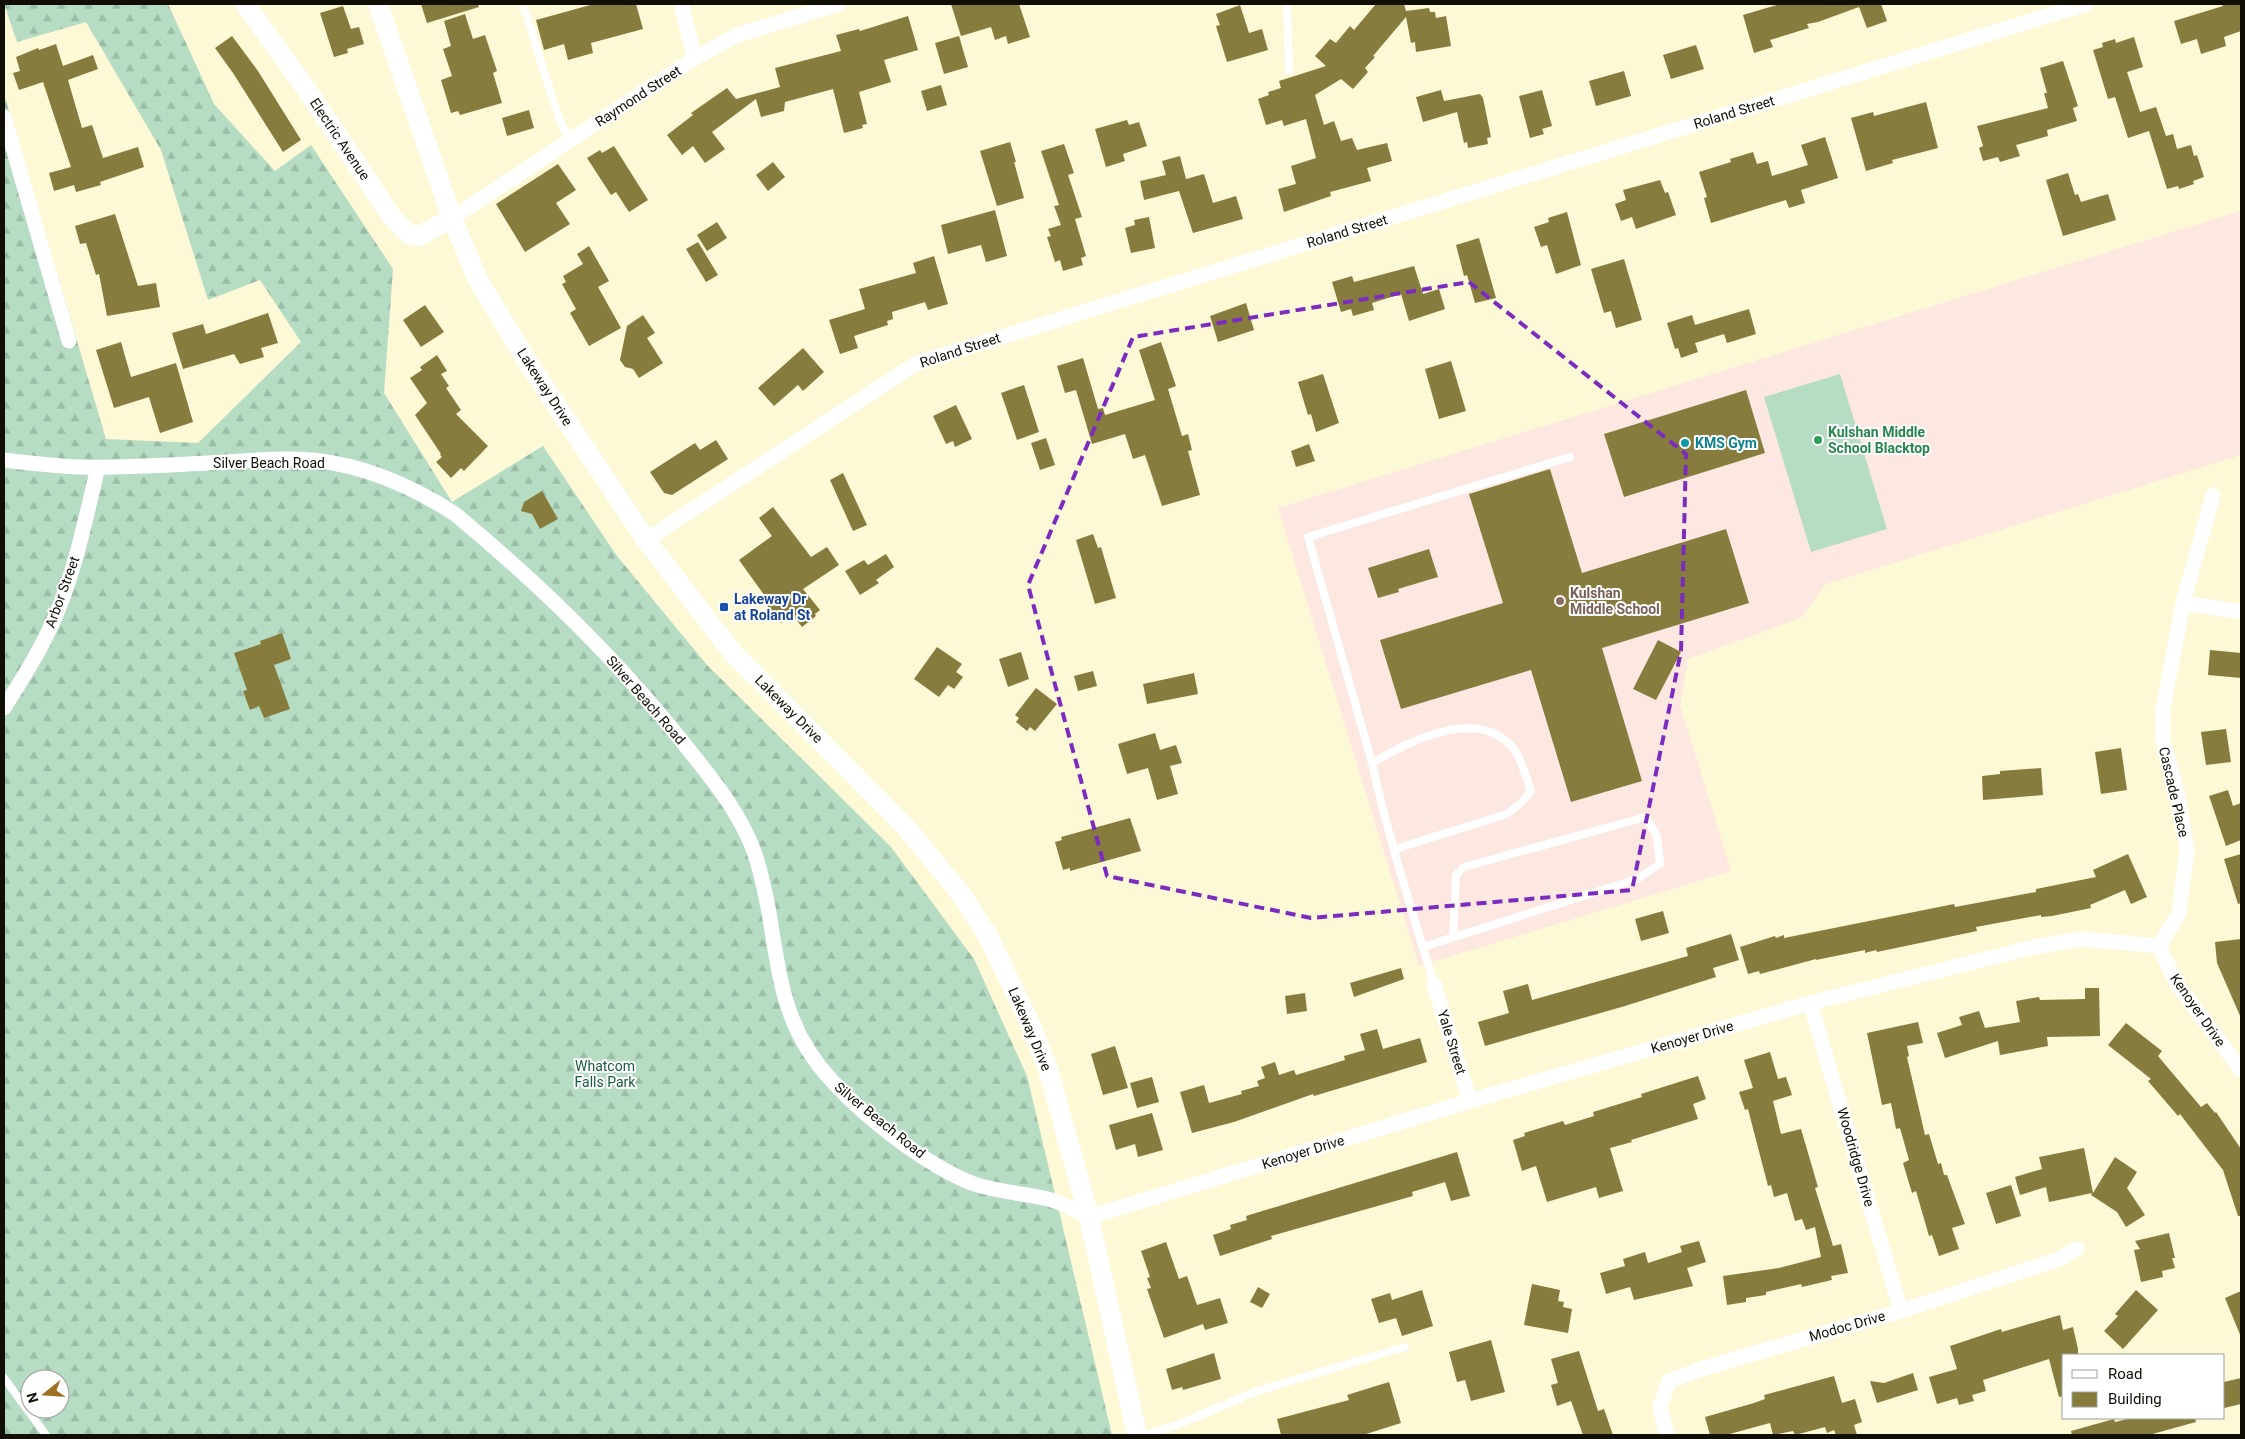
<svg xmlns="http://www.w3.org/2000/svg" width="2245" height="1439" viewBox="0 0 2245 1439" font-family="Roboto,sans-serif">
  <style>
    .education { fill: #fce8e0 }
    .forest { fill: url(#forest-firs); fill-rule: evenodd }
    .garden { fill: #b6dcc3 }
    .building { fill: #867c3e }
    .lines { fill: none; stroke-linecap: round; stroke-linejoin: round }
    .service { stroke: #fff; stroke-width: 8 }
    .minor { stroke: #fff; stroke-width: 15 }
    .secondary { stroke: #fff; stroke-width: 20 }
    .marked { fill: none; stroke: #7b2cbf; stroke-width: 4; stroke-dasharray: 10 6; stroke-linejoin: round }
    .leisure-dot { fill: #2e9e5b; stroke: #fff; stroke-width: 2 }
    .culture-dot { fill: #0f9aa8; stroke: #fff; stroke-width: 2 }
    .education-dot { fill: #8d6e63; stroke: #fff; stroke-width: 2 }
    .transit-dot { fill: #1a4fb4; stroke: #fff; stroke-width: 2 }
    .labels { text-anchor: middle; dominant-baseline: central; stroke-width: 4; stroke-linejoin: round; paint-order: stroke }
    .street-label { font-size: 14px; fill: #110f05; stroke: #fff }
    .leisure-label { font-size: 14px; font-weight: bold; fill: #27864d; stroke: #fff; text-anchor: start }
    .culture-label { font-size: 14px; font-weight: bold; fill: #0d838f; stroke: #fff; text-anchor: start }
    .education-label { font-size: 14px; font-weight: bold; fill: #785e54; stroke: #fff; text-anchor: start }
    .transit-label { font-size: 14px; font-weight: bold; fill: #164399; stroke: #fff; text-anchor: start }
    .park-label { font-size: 14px; fill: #165d39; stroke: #fff }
  </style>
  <defs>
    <pattern id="forest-firs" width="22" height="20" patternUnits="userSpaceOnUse" patternTransform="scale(1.25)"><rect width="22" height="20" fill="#b6dcc3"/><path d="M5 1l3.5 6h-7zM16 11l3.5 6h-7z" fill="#9bbca6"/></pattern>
  </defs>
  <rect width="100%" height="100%" fill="#fdf8d6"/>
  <path class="education" d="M2241 211V455L1826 584 1801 618 1688 659 1680 705 1731 871 1419 966 1278 508Z"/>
  <path class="forest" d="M4 4H168L214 104 275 171 311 145 393 269 384 393 452 502 543 446 617 556 707 665 891 847 974 959 1027 1076 1112 1435H4V94L106 439 198 443 301 342 260 280 208 300 161 150 86 22 17 42ZM30 1379H60V1409H30Z"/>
  <path class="garden" d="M1840 374 1887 529 1811 552 1764 397Z"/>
  <path class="building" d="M421 4H478L479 7 427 23Z
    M594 4H636L643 29 591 43 593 53 568 60 564 44 544 50 536 20Z
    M951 4H1019L1030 37 1008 44 1006 36 995 40 991 27 961 36Z
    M1376 4H1404L1406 11 1429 8 1430 12H1435L1436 18 1446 16 1451 46 1416 52 1415 42 1411 43 1406 17 1373 56 1375 57 1365 68 1368 72 1353 89 1341 79 1315 95 1324 125 1334 121 1341 141 1352 138 1357 150 1387 143 1392 161 1367 168 1371 181 1330 192 1331 196 1284 212 1278 189 1296 184 1291 166 1316 158 1306 119 1284 126 1282 120 1266 125 1258 99 1269 95 1268 92 1281 88 1279 81 1326 66 1315 56 1330 39 1336 43 1350 26 1354 30Z
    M1780 4H1881L1887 21 1867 28 1859 7 1818 22 1807 24 1809 28 1770 40 1773 47 1754 53 1743 15Z
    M2222 4H2241V31L2224 37 2226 46 2201 54 2197 39 2181 44 2174 21 2223 6Z
    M1240 5 1249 33 1262 29 1268 50 1227 62 1216 26 1220 25 1216 14Z
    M343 6 351 29 359 27 364 44 347 49 348 53 334 57 320 13Z
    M465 14 473 39 485 35 497 71 493 73 502 103 460 115 458 111 451 113 441 80 452 76 443 49 451 46 444 21Z
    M908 16 918 50 884 60 891 82 859 92 867 124 862 125 863 128 844 133 833 89 785 102 784 111 761 117 756 99 712 132 725 149 705 163 693 146 682 155 667 135 693 115 691 113 727 88 736 99 780 87 775 68 841 51 836 35 859 29 860 31Z
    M232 36 258 71 301 140 283 152 233 73 215 48Z
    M959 36 968 67 944 74 935 43Z
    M2134 37 2143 67 2127 72 2140 112 2156 107 2166 136 2173 134 2177 149 2191 145 2194 156 2197 155 2204 177 2193 181 2194 184 2179 189 2178 186 2167 189 2149 131 2128 138 2115 97 2108 99 2093 50 2103 47 2102 43 2115 39 2116 43Z
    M56 44 63 66 93 55 98 69 68 80 82 128 92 125 103 158 138 147 144 167 100 182 101 185 76 192 74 185 54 191 49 173 71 167 43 82 19 90 13 73 20 71 16 57 38 48 39 50Z
    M1696 45 1704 69 1671 79 1663 55Z
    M2063 61 2078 106 2073 108 2077 121 2047 130 2048 136 2016 145 2020 156 2000 162 1998 157 1983 161 1979 148 1983 146 1977 126 2048 108 2044 93H2047L2040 68Z
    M1624 71 1631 96 1596 106 1589 81Z
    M941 85 947 105 927 111 921 91Z
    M1441 90 1444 101 1480 94 1483 98 1491 137 1487 138 1488 144 1468 148 1467 142 1464 143 1457 112 1423 122 1416 97Z
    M1542 90 1552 126 1542 129 1544 134 1530 138 1519 96Z
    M1926 102 1938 148 1892 160 1893 163 1866 171 1851 118 1873 112 1874 116Z
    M529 110 534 128 507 136 502 118Z
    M1127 120 1129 125 1139 122 1147 146 1123 154 1125 161 1106 167 1095 129Z
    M1825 137 1838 178 1801 190 1805 203 1789 208 1786 200 1711 223 1704 198 1707 197 1699 172 1731 162 1730 159 1753 152 1757 164 1768 161 1772 176 1808 165 1801 145Z
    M1010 142 1016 162H1014L1024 198 997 206 980 151Z
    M1064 144 1074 173 1068 175 1082 217 1075 219 1086 256 1081 258 1083 265 1063 271 1060 260 1055 262 1047 237 1051 236 1048 229 1061 225 1054 206 1059 205 1041 151Z
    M614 146 648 200 629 212 616 192 611 195 587 158 600 150 602 153Z
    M1180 156 1186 179 1204 174 1213 203 1236 196 1243 219 1193 233 1179 191 1144 200 1140 181 1166 175 1162 161Z
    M773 162 785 177 768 191 756 175Z
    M558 164 576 190 556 203 570 224 525 252 496 204Z
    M2068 173 2075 195 2078 194 2081 202 2108 194 2116 220 2063 236 2046 180Z
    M1660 180 1665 193 1668 192 1676 215 1636 229 1632 217 1621 221 1615 204 1626 200 1623 190Z
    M995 210 1007 256 986 262 981 245 948 254 941 225Z
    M1567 212 1581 265 1556 274 1547 245 1541 247 1534 227 1549 222 1548 218Z
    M115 214 138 286 156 283 160 307 107 316 99 274 96 275 86 243 80 244 75 226Z
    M1149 217 1155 248 1131 253 1125 228 1135 225 1134 220Z
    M717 222 727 238 707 251 697 235Z
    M1479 238 1496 298 1475 303 1467 275 1464 276 1456 245Z
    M698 242 718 275 706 282 686 249Z
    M589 246 609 281 598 287 621 328 589 346 570 313 576 309 562 284 566 282 563 276 583 264 577 254Z
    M934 256 948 304 928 310 925 302 892 312 893 319 887 321 888 325 854 336 858 348 840 354 829 320 865 309 859 289 916 273 913 263Z
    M1624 259 1642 320 1616 328 1611 311 1604 313 1591 269Z
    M1414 266 1423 294 1439 289 1445 309 1409 321 1401 294 1372 303 1374 310 1353 316 1351 309 1341 312 1332 282 1352 276 1354 282Z
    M1246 303 1254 330 1218 342 1210 316Z
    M425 305 444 332 421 347 403 320Z
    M1749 309 1756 334 1727 343 1724 334 1695 343 1698 352 1681 358 1678 348 1675 349 1667 323 1692 315 1695 325Z
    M268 313 278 343 261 348 264 357 240 364 234 354 183 369 172 333 203 324 206 334Z
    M643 315 655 333 647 338 663 363 639 378 633 369 625 367 620 360 627 326Z
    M121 342 131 377 176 363 193 422 160 433 149 397 114 408 96 350Z
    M1161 342 1176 386 1168 389 1182 436 1188 434 1192 450 1188 451 1200 495 1162 506 1145 455 1133 459 1125 434 1092 444 1076 390 1065 393 1057 366 1083 358 1098 409 1103 408 1105 415 1155 400 1139 350Z
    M803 348 824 372 803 391 798 385 774 406 758 388Z
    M437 355 447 371 441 374 449 386 446 388 461 410 456 414 488 446 464 471 461 468 451 478 436 462 442 457 440 455 441 454 415 415 427 403 410 378 422 370 420 367Z
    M1451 361 1466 411 1439 419 1425 369Z
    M1323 374 1339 423 1316 432 1311 414 1308 415 1298 382Z
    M1024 385 1039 432 1017 440 1001 393Z
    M1746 390 1765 453 1624 497 1604 434Z
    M956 405 972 439 955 447 953 441 946 444 933 416Z
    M1046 438 1055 465 1040 470 1031 443Z
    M716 440 728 459 672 495 664 493 650 472 695 443 700 450Z
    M1309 444 1315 461 1296 467 1291 451Z
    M1550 469 1582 573 1726 529 1749 603 1602 648 1642 781 1571 802 1531 670 1401 709 1380 640 1503 603 1469 494Z
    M843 473 867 525 853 531 830 480Z
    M542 491 558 519 540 529 532 514 521 511 524 502Z
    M773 507 811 557 827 547 839 565 803 589 820 610 815 614 816 616 802 627 792 614 781 623 764 602 767 599 739 560 772 536 759 518Z
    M1093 534 1098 548 1101 547 1116 598 1095 604 1076 540Z
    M1429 549 1438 577 1398 589 1399 592 1378 598 1368 568Z
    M886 554 894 567 876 580 879 583 860 595 845 571 864 560 868 565Z
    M282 633 291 659 274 665 290 709 264 718 259 706 250 710 243 691 247 690 234 653 261 644 260 641Z
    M1658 640 1681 652 1656 700 1633 689Z
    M937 647 962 664 956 672 963 677 954 689 948 685 939 697 914 679Z
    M2210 650 2241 653V678L2208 675Z
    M1021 652 1029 679 1008 687 999 659Z
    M1093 671 1097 686 1078 691 1074 676Z
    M1194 673 1198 694 1147 704 1143 684Z
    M1036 688 1057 704 1035 731 1030 727 1027 731 1016 722 1019 718 1015 715Z
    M2226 729 2231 762 2206 765 2201 732Z
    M1155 733 1160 750 1176 745 1182 763 1170 766 1178 794 1157 800 1148 768 1127 774 1118 744Z
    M2121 748 2127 790 2101 794 2095 752Z
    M2041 768 2043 795 1983 800 1982 776 2000 774V771Z
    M2228 790 2233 806 2241 803V840L2226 846 2209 796Z
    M1130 818 1141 851 1070 871V868L1063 870 1055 842 1062 840 1061 837Z
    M2128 854 2147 897 2131 904 2125 890 2090 905 2091 908 2052 916 2041 917V915L1976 927 1977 931 1877 952 1876 950 1865 953V950L1816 960V959L1760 974 1759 971 1748 974 1740 947 1775 936 1776 938 1784 935V938L1954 904 1955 907 2036 892V889L2096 877 2093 870Z
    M2241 854V903L2238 904 2224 859Z
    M1663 911 1669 933 1641 941 1635 919Z
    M1731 934 1739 960 1713 968 1716 977 1625 1006 1485 1046 1478 1022 1509 1013 1503 991 1528 984 1532 1000 1688 956 1686 948Z
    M2241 939V1018L2217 963 2215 942Z
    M1401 968 1404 979 1354 997 1350 983Z
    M2085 988H2099L2100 1036 2047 1037 2048 1046 2000 1055 1998 1041 1945 1058 1937 1033 1962 1025 1959 1017 1979 1011 1985 1028 2020 1022 2016 1001 2039 997 2040 1000 2085 999Z
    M1305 993 1307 1011 1287 1014 1285 996Z
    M1918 1022 1923 1043 1907 1046 1909 1056 1907 1057 1925 1135 1929 1134 1938 1164 1941 1163 1944 1175H1947L1965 1224 1952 1228 1959 1249 1939 1256 1932 1235 1929 1236 1916 1191 1912 1193 1903 1163 1909 1160 1900 1128 1896 1129 1891 1103 1882 1105 1867 1033Z
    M2126 1023 2162 1051 2158 1056 2201 1107 2207 1103 2215 1113 2216 1112 2241 1149V1216H2238L2223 1170 2180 1114 2178 1116 2148 1081 2151 1079 2108 1045Z
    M1377 1029 1383 1049 1420 1038 1427 1062 1314 1096 1313 1094 1234 1122 1192 1133 1180 1092 1204 1085 1209 1103 1242 1094 1241 1091 1259 1086 1257 1081 1265 1078 1261 1067 1275 1062 1279 1075 1294 1070 1296 1075 1345 1060 1344 1056 1365 1050 1360 1034Z
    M1115 1046 1128 1088 1103 1095 1091 1054Z
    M1770 1052 1778 1079 1786 1077 1792 1095 1773 1101 1781 1134 1801 1129 1818 1187 1815 1188 1833 1246 1841 1244 1848 1273 1831 1276 1832 1280 1802 1287 1801 1284 1766 1292V1295L1746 1298V1302L1727 1305 1723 1276 1779 1268 1821 1257 1815 1227 1806 1230 1802 1219 1795 1221 1787 1193 1774 1197 1771 1185 1768 1186 1748 1109 1745 1110 1739 1092 1753 1088 1744 1060Z
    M1698 1076 1706 1099 1693 1104 1698 1119 1631 1140 1632 1142 1610 1148 1623 1191 1599 1198 1596 1187 1547 1202 1536 1166 1522 1171 1513 1140 1525 1136 1524 1133 1563 1121 1565 1125 1594 1116 1593 1112 1642 1097 1641 1094Z
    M1152 1077 1159 1102 1137 1108 1130 1083Z
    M1152 1113 1163 1150 1138 1157 1135 1144 1116 1150 1109 1125Z
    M2084 1148 2093 1193 2115 1157 2137 1172 2127 1188 2145 1215 2126 1227 2117 1212 2091 1195 2092 1193 2049 1202 2046 1187 2020 1195 2015 1177 2042 1169 2039 1157Z
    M1457 1152 1470 1196 1451 1201 1445 1182 1412 1192 1413 1196 1271 1236 1272 1239 1220 1256 1213 1235 1231 1229 1230 1225 1247 1220 1246 1216Z
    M2011 1185 2021 1216 1996 1224 1986 1193Z
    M2169 1233 2175 1258H2172L2175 1268 2162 1271 2163 1277 2141 1282 2134 1250 2140 1249 2135 1241Z
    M1699 1241 1706 1262 1687 1268 1693 1286 1634 1300 1630 1287 1606 1294 1600 1273 1625 1266 1623 1259 1645 1252 1648 1263 1682 1252 1680 1246Z
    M1166 1242 1179 1279 1187 1276 1197 1305 1220 1298 1228 1323 1205 1330 1203 1324 1164 1338 1147 1289 1151 1288 1147 1278 1150 1277 1141 1251Z
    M1532 1284 1560 1290 1558 1301 1564 1302 1563 1307 1572 1309 1568 1333 1524 1325Z
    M1258 1287 1270 1294 1262 1308 1250 1302Z
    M1422 1290 1433 1326 1402 1336 1396 1318 1379 1323 1371 1299 1390 1293 1392 1300Z
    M2136 1290 2158 1310 2123 1349 2104 1331 2118 1316 2115 1314Z
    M2241 1291V1337L2225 1298Z
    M2060 1315 2063 1330 2073 1327 2078 1349V1355H2064V1396L2059 1397 2049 1359 1983 1380 1986 1391 1972 1395 1974 1401 1959 1405 1957 1398 1937 1404 1929 1377 1957 1369 1950 1346 2001 1329 2002 1332Z
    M1491 1340 1505 1392 1471 1401 1465 1380 1457 1382 1449 1352Z
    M1579 1351 1598 1411 1604 1409 1613 1435H1583L1571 1401 1557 1406 1551 1385 1558 1383 1551 1359Z
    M1214 1353 1221 1379 1183 1390 1182 1387 1172 1390 1166 1369Z
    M1913 1373 1918 1390 1877 1403 1870 1381 1884 1383Z
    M1834 1376 1842 1403 1855 1399 1862 1422 1854 1425 1857 1435H1836L1834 1430 1827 1433 1825 1427 1795 1435 1793 1431 1773 1435 1770 1423 1726 1435H1710L1705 1417 1754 1403 1765 1399 1764 1395Z
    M2241 1378V1404L2224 1408V1382Z
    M1389 1382 1401 1423 1363 1435H1281L1277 1419 1349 1400 1347 1395Z
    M2132 1418H2195L2196 1422 2149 1435H2072L2071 1431 2114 1419 2115 1422Z"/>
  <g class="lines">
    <path class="service" d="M523 4 559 119 570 140
      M1287 4 1289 71
      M1372 763 1308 537 1570 457
      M1395 849 1507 814 1522 802 1531 791C1526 778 1522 759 1513 748 1478 706 1409 741 1372 763 1388 837 1412 911 1434 984
      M1423 947 1637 879 1660 864 1657 836 1646 817 1464 867 1456 875 1453 937
      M4 1378 46 1435
      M1146 1435 1182 1423 1257 1391 1405 1347"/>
    <path class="minor" d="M681 4 695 58
      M4 117 69 341
      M452 218 695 58 737 35 839 4
      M4 460C29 463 54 466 79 467 122 468 166 465 208 463 248 461 295 455 333 463 377 471 418 490 455 514 537 582 615 657 681 740 705 770 731 801 747 835 758 857 763 883 768 907 780 976 782 1028 833 1082 867 1119 927 1166 974 1184 998 1192 1023 1193 1048 1199 1062 1202 1076 1211 1089 1217L1470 1101 1810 1003 2034 947 2082 939 2159 946 2177 984 2241 1070
      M646 540 917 363 2086 4
      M2183 603 2241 612
      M4 708C23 678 42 648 56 615 76 567 86 517 98 467
      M2159 946 2179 913 2187 851 2178 796 2163 740V709L2183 603 2213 495
      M1434 984 1470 1101
      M1810 1003 1901 1311
      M1667 1435 1660 1407 1669 1381 1701 1369 1901 1311 2059 1259 2077 1249"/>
    <path class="secondary" d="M245 4 307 90 392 217 409 234 419 236 452 218
      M378 4 452 218 478 280 529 364 646 540 733 653 904 825 961 894 988 936 1032 1028 1048 1069 1089 1217 1137 1435"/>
  </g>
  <path class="marked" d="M1469 282 1686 454 1681 651 1632 890 1311 918 1107 876 1028 585 1133 337Z"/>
  <circle class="leisure-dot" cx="1818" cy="440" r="5"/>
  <circle class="culture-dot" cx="1685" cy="443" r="5"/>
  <circle class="education-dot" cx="1560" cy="601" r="5"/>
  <rect class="transit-dot" x="719" y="602" width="10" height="10" rx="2.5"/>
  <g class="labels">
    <g class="street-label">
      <text transform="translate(638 96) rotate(-33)">Raymond Street</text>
      <text transform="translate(1734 112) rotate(-17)">Roland Street</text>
      <text transform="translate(340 139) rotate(56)">Electric Avenue</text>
      <text transform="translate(1347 231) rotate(-17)">Roland Street</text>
      <text transform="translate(960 350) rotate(-18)">Roland Street</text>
      <text transform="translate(545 387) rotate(57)">Lakeway Drive</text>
      <text x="269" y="463">Silver Beach Road</text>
      <text transform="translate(62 592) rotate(-70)">Arbor Street</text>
      <text transform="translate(646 700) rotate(49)">Silver Beach Road</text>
      <text transform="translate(789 709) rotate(45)">Lakeway Drive</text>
      <text transform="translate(2174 792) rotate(77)">Cascade Place</text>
      <text transform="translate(2198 1010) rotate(55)">Kenoyer Drive</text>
      <text transform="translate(1030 1029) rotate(67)">Lakeway Drive</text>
      <text transform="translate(1692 1037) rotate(-16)">Kenoyer Drive</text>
      <text transform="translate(1452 1042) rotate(73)">Yale Street</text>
      <text transform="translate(880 1120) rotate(39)">Silver Beach Road</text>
      <text transform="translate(1303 1152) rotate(-17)">Kenoyer Drive</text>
      <text transform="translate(1856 1157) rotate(74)">Woodridge Drive</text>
      <text transform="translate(1847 1326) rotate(-16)">Modoc Drive</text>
    </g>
    <g class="leisure-label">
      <text x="1828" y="432">Kulshan Middle<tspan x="1828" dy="16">School Blacktop</tspan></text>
    </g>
    <g class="culture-label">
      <text x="1695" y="443">KMS Gym</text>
    </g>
    <g class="education-label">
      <text x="1570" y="593">Kulshan<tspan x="1570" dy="16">Middle School</tspan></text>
    </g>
    <g class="transit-label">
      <text x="734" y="599">Lakeway Dr<tspan x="734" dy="16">at Roland St</tspan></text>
    </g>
    <g class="park-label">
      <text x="605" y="1066">Whatcom<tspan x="605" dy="16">Falls Park</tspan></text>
    </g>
  </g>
  <rect width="2245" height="1439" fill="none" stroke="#110f05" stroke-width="10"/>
  <rect x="2062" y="1354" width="162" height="65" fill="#ffffff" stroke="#a09f9b"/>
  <rect x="2072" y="1370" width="25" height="8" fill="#ffffff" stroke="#a09f9b"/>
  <text x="2108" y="1379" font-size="15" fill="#110f05">Road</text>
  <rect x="2072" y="1392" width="25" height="15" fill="#867c3e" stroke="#a09f9b"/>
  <text x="2108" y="1404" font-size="15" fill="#110f05">Building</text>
  <g transform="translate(45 1394) rotate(253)"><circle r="24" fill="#ffffff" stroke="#a09f9b"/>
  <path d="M0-4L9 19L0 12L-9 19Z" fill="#9f7022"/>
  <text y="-8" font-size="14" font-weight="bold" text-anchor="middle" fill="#110f05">N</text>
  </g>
</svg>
